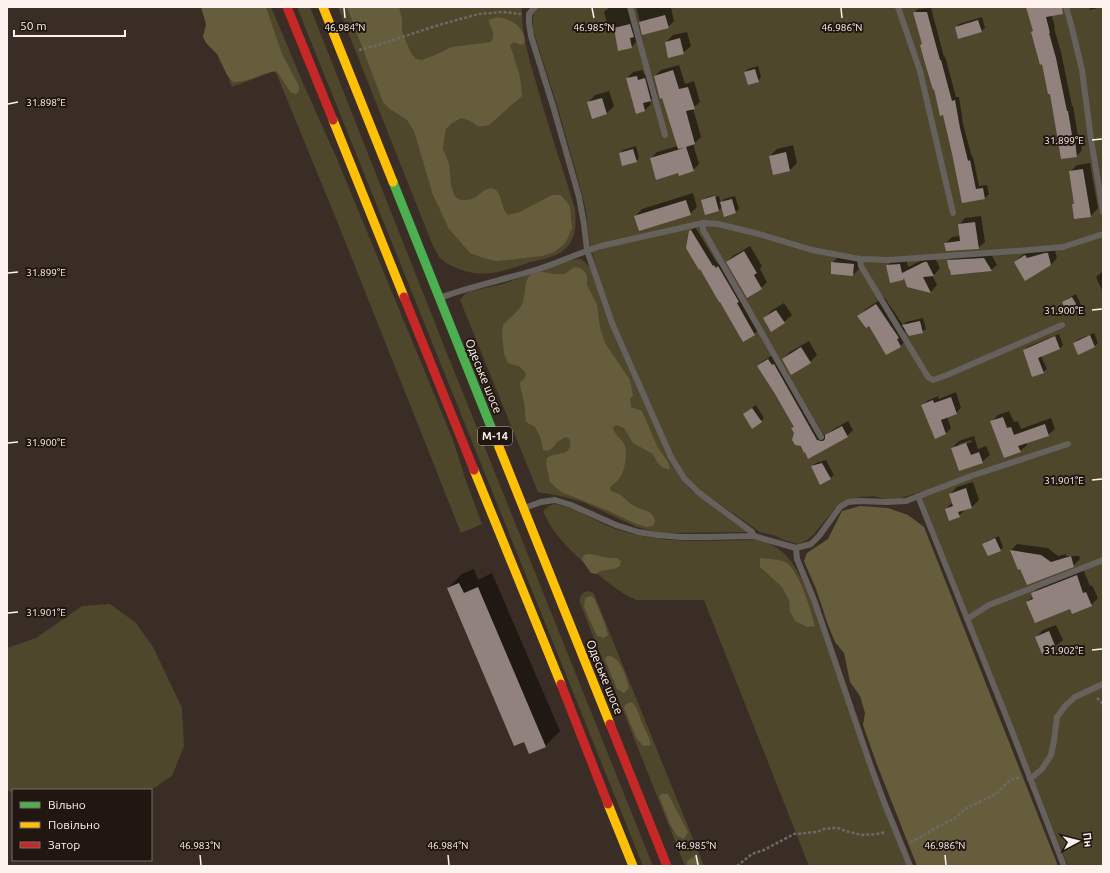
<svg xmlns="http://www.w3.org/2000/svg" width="1110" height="873" viewBox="0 0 1110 873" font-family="Ubuntu,sans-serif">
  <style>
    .green { fill: #4f472c }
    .forest { fill: #665d3c }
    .shadow { fill: #0007; fill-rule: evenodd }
    .building { fill: #91827e }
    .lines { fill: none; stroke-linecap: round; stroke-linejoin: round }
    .path { stroke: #6f6965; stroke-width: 2.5; stroke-dasharray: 3 2; stroke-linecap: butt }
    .lane { stroke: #66615d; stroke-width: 6 }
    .fast { stroke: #4caf50; stroke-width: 9 }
    .slow { stroke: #ffc107; stroke-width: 9 }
    .jam { stroke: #c62828; stroke-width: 9 }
    .ticks { fill: none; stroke: #fdf2ed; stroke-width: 1.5 }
    .labels { text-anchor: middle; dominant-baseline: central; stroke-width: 4; stroke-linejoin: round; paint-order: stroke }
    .shield { fill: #211610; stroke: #bbb0ab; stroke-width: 1 }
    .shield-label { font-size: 11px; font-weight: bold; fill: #fdf2ed }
    .street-label { font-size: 12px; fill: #fdf2ed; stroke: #211610 }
    .ticks-label { font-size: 10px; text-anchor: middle; fill: #fdf2ed; stroke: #211610; stroke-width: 4; stroke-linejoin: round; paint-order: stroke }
  </style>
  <rect width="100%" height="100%" fill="#3a2d25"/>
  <path class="green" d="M202 7H271L303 83 337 159 453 440 466 481 482 524 461 533 339 226 277 75 275 72H272L232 87Z
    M297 7H310L444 346 653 866H643Z
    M338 7H522C521 32 528 55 535 79 547 123 562 166 575 209 576 224 577 238 565 249 559 256 540 260 531 262 503 271 483 280 454 267 449 265 443 261 439 257 437 253 435 249 433 246Z
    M538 7H1103V866H1068L920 492 895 500 885 499 873 496 860 497 847 501 837 506 813 535 807 540 798 544 784 540 776 536 760 532 700 490 689 480 676 462 614 320 598 274 590 245 586 211 582 194 557 105 533 30V15Z
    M576 259H581L591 268 680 477 691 490 750 532 659 533 637 527 583 502 561 496 538 492 460 300 465 294 471 291 503 284 549 267Z
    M554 504C578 508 598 524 622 531 666 545 713 540 758 540 762 541 767 542 770 544 791 554 800 575 809 595L866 759 907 866H809L704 600H636C621 593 608 583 595 572 575 555 553 536 543 511L549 506Z
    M586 591 592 592 594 594 704 866H685L580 603C579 598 581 594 586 591Z
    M110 604 136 623 153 647 182 708 184 746 172 776 151 790H13V793L7 790V648L36 638 82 606Z"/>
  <path class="forest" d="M201 7H266L282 54 299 86V91L296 94 291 93 280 76 276 71C261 73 248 83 233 82L227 75 217 54 206 43 203 37 206 24Z
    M347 7H399L402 19V32L411 53 416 59 422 60 435 55 452 47 491 42C497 31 489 29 489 20 491 19 493 18 495 18 508 15 529 30 524 44L521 45 514 42 510 45 519 73 521 84 522 96 489 125C479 127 479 127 472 122 469 120 465 119 461 118L451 124 446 129 444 139 443 149 449 164 451 185 454 195C456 197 459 200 462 200 465 201 471 199 474 198 480 195 488 184 496 190 503 197 501 209 508 215L520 212 552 195H561L570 206 572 228 567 240 562 246 554 252 542 256 507 260 497 261 483 258 470 253 449 229 433 195 414 131 407 120 390 109 383 102Z
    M574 267 580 268 585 272 587 276V285L597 305 600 328 605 343 630 380 633 395 630 399 631 407 642 411 658 448 668 462 670 468 669 470 662 467 657 462 653 454 633 443 624 428 616 425 613 427C613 433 620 437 623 442 629 450 625 471 619 479 617 482 613 484 610 487V490C614 493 618 493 622 496 626 499 630 504 634 506 643 511 655 510 655 523L652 526 647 527 636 524 609 511 561 492 550 482 546 464 547 458C557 451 572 458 570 440L567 437C565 438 563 438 560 440 554 444 552 453 543 450L540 436 535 427 526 422C525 414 525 406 523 398 522 393 520 388 520 382L524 379 526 374C520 365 518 366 508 363L504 354 502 333 503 325C510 317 519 312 523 302 525 295 525 279 530 275 540 268 552 276 563 274 567 273 570 270 574 267Z
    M860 506 888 508 908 515 924 527 1058 866H917L876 762 863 725 865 713 860 696 850 682 844 653 835 642 828 625 816 589 806 566 804 561 807 553 828 539 842 511Z
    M589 554C599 555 607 559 617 558L621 561 620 566C612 572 605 567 596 574L591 573 582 560 584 555Z
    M760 558C767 559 779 559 785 562 799 569 811 611 815 626L807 627 795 621 790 611 789 600 782 587 760 567Z
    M591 596 594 598 605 624 608 635 604 638 597 636 584 607 585 598Z
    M607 656C609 656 612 656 614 658 622 662 627 680 629 688L624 693 617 689 605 660Z
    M632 702C638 709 639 715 642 723 646 731 649 737 651 745L643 746 636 737 624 708 626 704Z
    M662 794H668L688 832 684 839 677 836 670 824 659 796Z
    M696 855 701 866H687V861Z"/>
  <path class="shadow" d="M610 7H633L637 41 631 48 619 50 615 28 609 29 604 12Z
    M636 7H671L674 21 668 27 643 34Z
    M1024 7H1049L1055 27 1054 28 1061 52 1072 106H1073L1078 136H1080L1082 150 1077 156 1051 93 1028 8H1025Z
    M1089 7H1102L1090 10Z
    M931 8 944 57 945 56 956 97H959L963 124 972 157H973L979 186 987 185 989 194 985 198 963 202 943 114 914 13 918 9Z
    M982 17 985 28 981 31 956 27 959 24Z
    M687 32 691 46 683 53 666 42 673 35Z
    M679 65 685 84 694 81 700 102 693 108 701 137 695 143 693 144 699 164 693 170 679 172 651 158 657 152 678 146 663 97 655 76 661 70Z
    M758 66 761 77 758 81 745 72 748 69Z
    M643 70 644 75 651 73 657 94 650 101 651 104 645 110 627 78 633 72Z
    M609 91 614 106 607 113 592 118 588 103 595 95Z
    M793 145 797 163 790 170 770 156 777 149Z
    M636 146 639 158 636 161 620 153 623 150Z
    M1090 163 1098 208 1091 216 1075 218 1073 204 1075 203 1070 172 1077 165Z
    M693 193 697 207 690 214 635 216 642 209Z
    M718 194 705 198V200L719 196 721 203 724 199 735 196 739 209 735 213 722 207 719 210 702 201 706 197Z
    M981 216 985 242 978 248 945 244 952 237 960 236 959 225 965 218Z
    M695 227 717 263H718L719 265 722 264 758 331 754 334 690 231Z
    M750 246 762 266 760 269 767 282 761 288 727 262 733 256Z
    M1054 247 1057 258 1051 265 1015 262 1021 256 1032 250Z
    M990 252 997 265 991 270 948 261 954 255Z
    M840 255 861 257 860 268 853 275 832 263Z
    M931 256H934L940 268 934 275H932L937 285 931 292 908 286 904 277 887 266 894 259 906 258 908 267Z
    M1103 271V290H1102L1096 277Z
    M1076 294 1081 305 1078 308 1064 302 1067 299Z
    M884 297 903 325 906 322 923 318 926 329 922 332 906 330 904 332 908 339 900 346 859 316 866 309Z
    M784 303 792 315 784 322 764 319 771 311Z
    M1094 333 1098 343 1095 346 1078 353 1074 343 1077 340Z
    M1059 334 1063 345 1060 348 1041 356 1047 369 1043 372 1024 350 1027 347Z
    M809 341 817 355 810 362 783 359 790 352Z
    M774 354 778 360 780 359 823 434 826 436 832 430 848 421 853 430 847 436 809 458 792 428 795 426 758 367 763 361Z
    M956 392 961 408 956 413 947 417 951 428 946 433 935 438 922 406 927 401 938 396 939 399Z
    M756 405 764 418 761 421 747 411Z
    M1009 411 1014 422 1018 421 1021 429 1051 418 1055 429 1048 435 1026 442 1027 445 1020 451 991 422 998 415Z
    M974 436 978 449 986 446 990 455 982 462 952 448 959 441ZM971 440 972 442 959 446V444Z
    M826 460 834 475 830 478 812 466 816 463Z
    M973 482 979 500 972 507 966 508 959 516 946 509 953 502 950 494 957 487Z
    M999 536 1003 547 1000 550 983 544 987 541Z
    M1017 544 1048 548 1058 556 1066 554V556H1079L1080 559 1073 566 1021 568 1019 569 1011 550Z
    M474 569 478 580 492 573 560 731 545 746 448 588 462 574Z
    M1083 569 1090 586 1092 585 1098 598 1091 605 1070 607 1027 602 1033 596 1032 594 1039 587Z
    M1056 625 1063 640 1055 647 1036 637 1043 630Z"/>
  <path class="building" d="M1026 7H1062L1063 14 1046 17 1050 33H1049L1056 58 1067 111H1068L1073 141H1075L1077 157 1061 159 1050 94H1048L1042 64 1040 65 1031 32 1033 31Z
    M913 12H927L940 60H941L952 101 955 100 960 128 968 161 970 160 976 189 983 188 985 199 962 203 952 154 943 115 940 116 934 89 933 90 925 63 920 45 922 44Z
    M665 15 669 28 642 35 639 22Z
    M978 20 982 32 958 39 955 27Z
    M630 24 634 37 630 38 632 48 618 51 614 28Z
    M680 38 684 54 668 58 665 42Z
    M755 69 759 82 748 85 744 72Z
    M673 70 679 89 688 87 695 109 686 111 695 144 686 147 694 171 679 176 678 173 656 180 650 158 684 148 678 149 662 98 660 99 654 76Z
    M637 76 638 80 645 78 651 101 643 103 645 111 636 114 626 78Z
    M602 98 607 114 592 119 587 102Z
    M633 149 637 162 622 166 619 153Z
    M786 152 790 171 773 175 769 156Z
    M1083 169 1091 217 1074 219 1072 204H1074L1069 171Z
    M715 196 719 211 705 215 701 200Z
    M732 199 736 213 724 217 720 202Z
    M686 200 691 215 639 231 634 216Z
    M975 222 979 249 946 251 944 243 960 241 958 224Z
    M691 230 713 266 714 265 716 268 718 266 739 302 737 303 755 335 743 342 720 302H719L700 269 699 270 686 248 689 231Z
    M744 251 757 273 754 275 762 289 747 298 726 262Z
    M1045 253H1048L1051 265 1025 281 1014 262 1025 255 1027 258Z
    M984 258 992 271 951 275 950 269 949 270 947 260Z
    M831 262 854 264 853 276 831 274Z
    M924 262H927L934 276 923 277 931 293 907 287 904 278 903 280 890 283 886 265 900 264 902 273Z
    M1072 297 1079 309 1068 314 1062 302Z
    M876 304 899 338 897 339 901 347 886 355 869 326 866 328 857 316Z
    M776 310 785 323 771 332 763 318Z
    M920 321 923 333 909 336 902 325Z
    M1090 335 1095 347 1078 355 1073 343Z
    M1055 336 1060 349 1038 358 1044 373 1032 377 1023 350Z
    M801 347 811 363 791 375 782 359Z
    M768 359 772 365 774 364 817 440 821 441H823L825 439V435L842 426 848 437 808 459 805 452 804 453 801 446 795 445 792 440 794 433 791 428 794 427 775 394 757 366Z
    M951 397 957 414 941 420 946 434 935 439 921 405 933 400 934 403Z
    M752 408 762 422 752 429 743 414Z
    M1003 417 1007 428 1011 427 1014 435 1045 424 1049 436 1018 446 1021 452 1004 458 990 421Z
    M966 443 971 455 979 452 983 463 959 471 951 448Z
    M822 463 831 479 820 485 811 466Z
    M966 488 972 508 958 512 960 517 949 521 945 509 953 506 949 494Z
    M995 538 1001 551 988 556 982 544Z
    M1010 550 1041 555 1051 562 1071 556 1074 567 1027 585 1020 569 1018 570Z
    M1077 575 1083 593 1086 592 1092 606 1072 614 1070 609 1035 623 1026 602 1033 599 1031 593Z
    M459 583 464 593 478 587 546 747 529 754 524 742 514 746 447 588Z
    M1049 631 1056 648 1042 654 1035 637Z"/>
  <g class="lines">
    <path class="path" d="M359 50 375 46 442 24 479 14 503 12 521 14
      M1097 698 1103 704
      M910 842 918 839 937 827 954 819 965 809 996 794 1008 782 1016 778H1020
      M737 866 752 854 764 850 794 834 817 832 824 829 833 828H838L845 831 862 835 877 834 886 832"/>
    <path class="lane" d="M535 7 529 14V23L531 36 553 106 579 197 584 224 587 250 612 323 671 457 684 478 698 492 752 532 754 536 796 548 797 559 814 600 870 764 884 802 910 866
      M630 7 665 135
      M898 7 920 71 953 213
      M1066 7 1071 24 1082 70 1091 139 1103 212
      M703 223V230L821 437
      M860 259 861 266 928 377 933 380 947 375 1062 325
      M442 297C472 286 502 280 532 271 556 264 578 253 601 246L703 223 718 224 759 234 812 250 860 259 889 260 1030 250 1063 247 1103 234
      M918 496 1008 721 1064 866
      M527 507 541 502 555 500 571 505 616 525 638 532 657 535 681 537H707L754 536
      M796 548 811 544 819 536 840 507 848 502 859 501 887 502 906 501 971 476 1068 444
      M967 619 989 605 1103 560
      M1030 779 1042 769 1051 755 1054 741 1057 717 1066 705 1075 697 1103 684"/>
    <path class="fast" d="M393 182 499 447"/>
    <path class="slow" d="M323 7 393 182
      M333 120 404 297
      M499 447 610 724
      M474 470 561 684
      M608 804 633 866"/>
    <path class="jam" d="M287 7 333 120
      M404 297 474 470
      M561 684 608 804
      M610 724 667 866"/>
  </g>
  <path class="ticks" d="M344 8 345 18M592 8 594 18M841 8 842 18M8 104 18 102M1092 140 1102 139M8 273 18 272M1092 310 1102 309M8 443 18 442M1092 480 1102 479M8 613 18 612M1092 650 1102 649M200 855 201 865M448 855 449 865M696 855 698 865M945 855 946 865"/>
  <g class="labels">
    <rect class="shield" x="478" y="427" width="34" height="18" rx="3"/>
    <g class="shield-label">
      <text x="495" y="436">М-14</text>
    </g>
    <g class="street-label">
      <text transform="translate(484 376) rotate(68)">Одеське шосе</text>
      <text transform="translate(605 677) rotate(68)">Одеське шосе</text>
    </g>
  </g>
  <g class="ticks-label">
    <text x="345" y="31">46.984°N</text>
    <text x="594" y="31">46.985°N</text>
    <text x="842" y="31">46.986°N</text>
    <text x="46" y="106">31.898°E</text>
    <text x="1064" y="144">31.899°E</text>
    <text x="46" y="276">31.899°E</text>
    <text x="1064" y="314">31.900°E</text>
    <text x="46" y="446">31.900°E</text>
    <text x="1064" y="484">31.901°E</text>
    <text x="46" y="616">31.901°E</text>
    <text x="1064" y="654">31.902°E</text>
    <text x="200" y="849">46.983°N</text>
    <text x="448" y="849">46.984°N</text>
    <text x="696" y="849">46.985°N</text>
    <text x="945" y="849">46.986°N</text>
  </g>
  <rect width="1110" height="873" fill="none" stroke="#fdf2ed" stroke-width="16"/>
  <rect x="12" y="789" width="140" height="72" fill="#211610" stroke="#796e68"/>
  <rect x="20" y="802" width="20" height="6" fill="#4caf50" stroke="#796e68"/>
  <text x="48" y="809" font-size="12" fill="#fdf2ed">Вільно</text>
  <rect x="20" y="822" width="20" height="6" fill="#ffc107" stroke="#796e68"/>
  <text x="48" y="829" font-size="12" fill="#fdf2ed">Повільно</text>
  <rect x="20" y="842" width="20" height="6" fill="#c62828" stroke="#796e68"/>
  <text x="48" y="849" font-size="12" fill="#fdf2ed">Затор</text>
  <g transform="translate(1078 841) rotate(83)" stroke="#211610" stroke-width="3" paint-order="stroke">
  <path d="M0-3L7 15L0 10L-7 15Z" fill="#fdf2ed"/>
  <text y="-6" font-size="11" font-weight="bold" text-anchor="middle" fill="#fdf2ed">Пн</text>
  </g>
  <path d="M14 30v6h111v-6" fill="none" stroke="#fdf2ed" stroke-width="2"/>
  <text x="20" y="30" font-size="12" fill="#fdf2ed" stroke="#211610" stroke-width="3" paint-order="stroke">50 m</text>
</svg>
